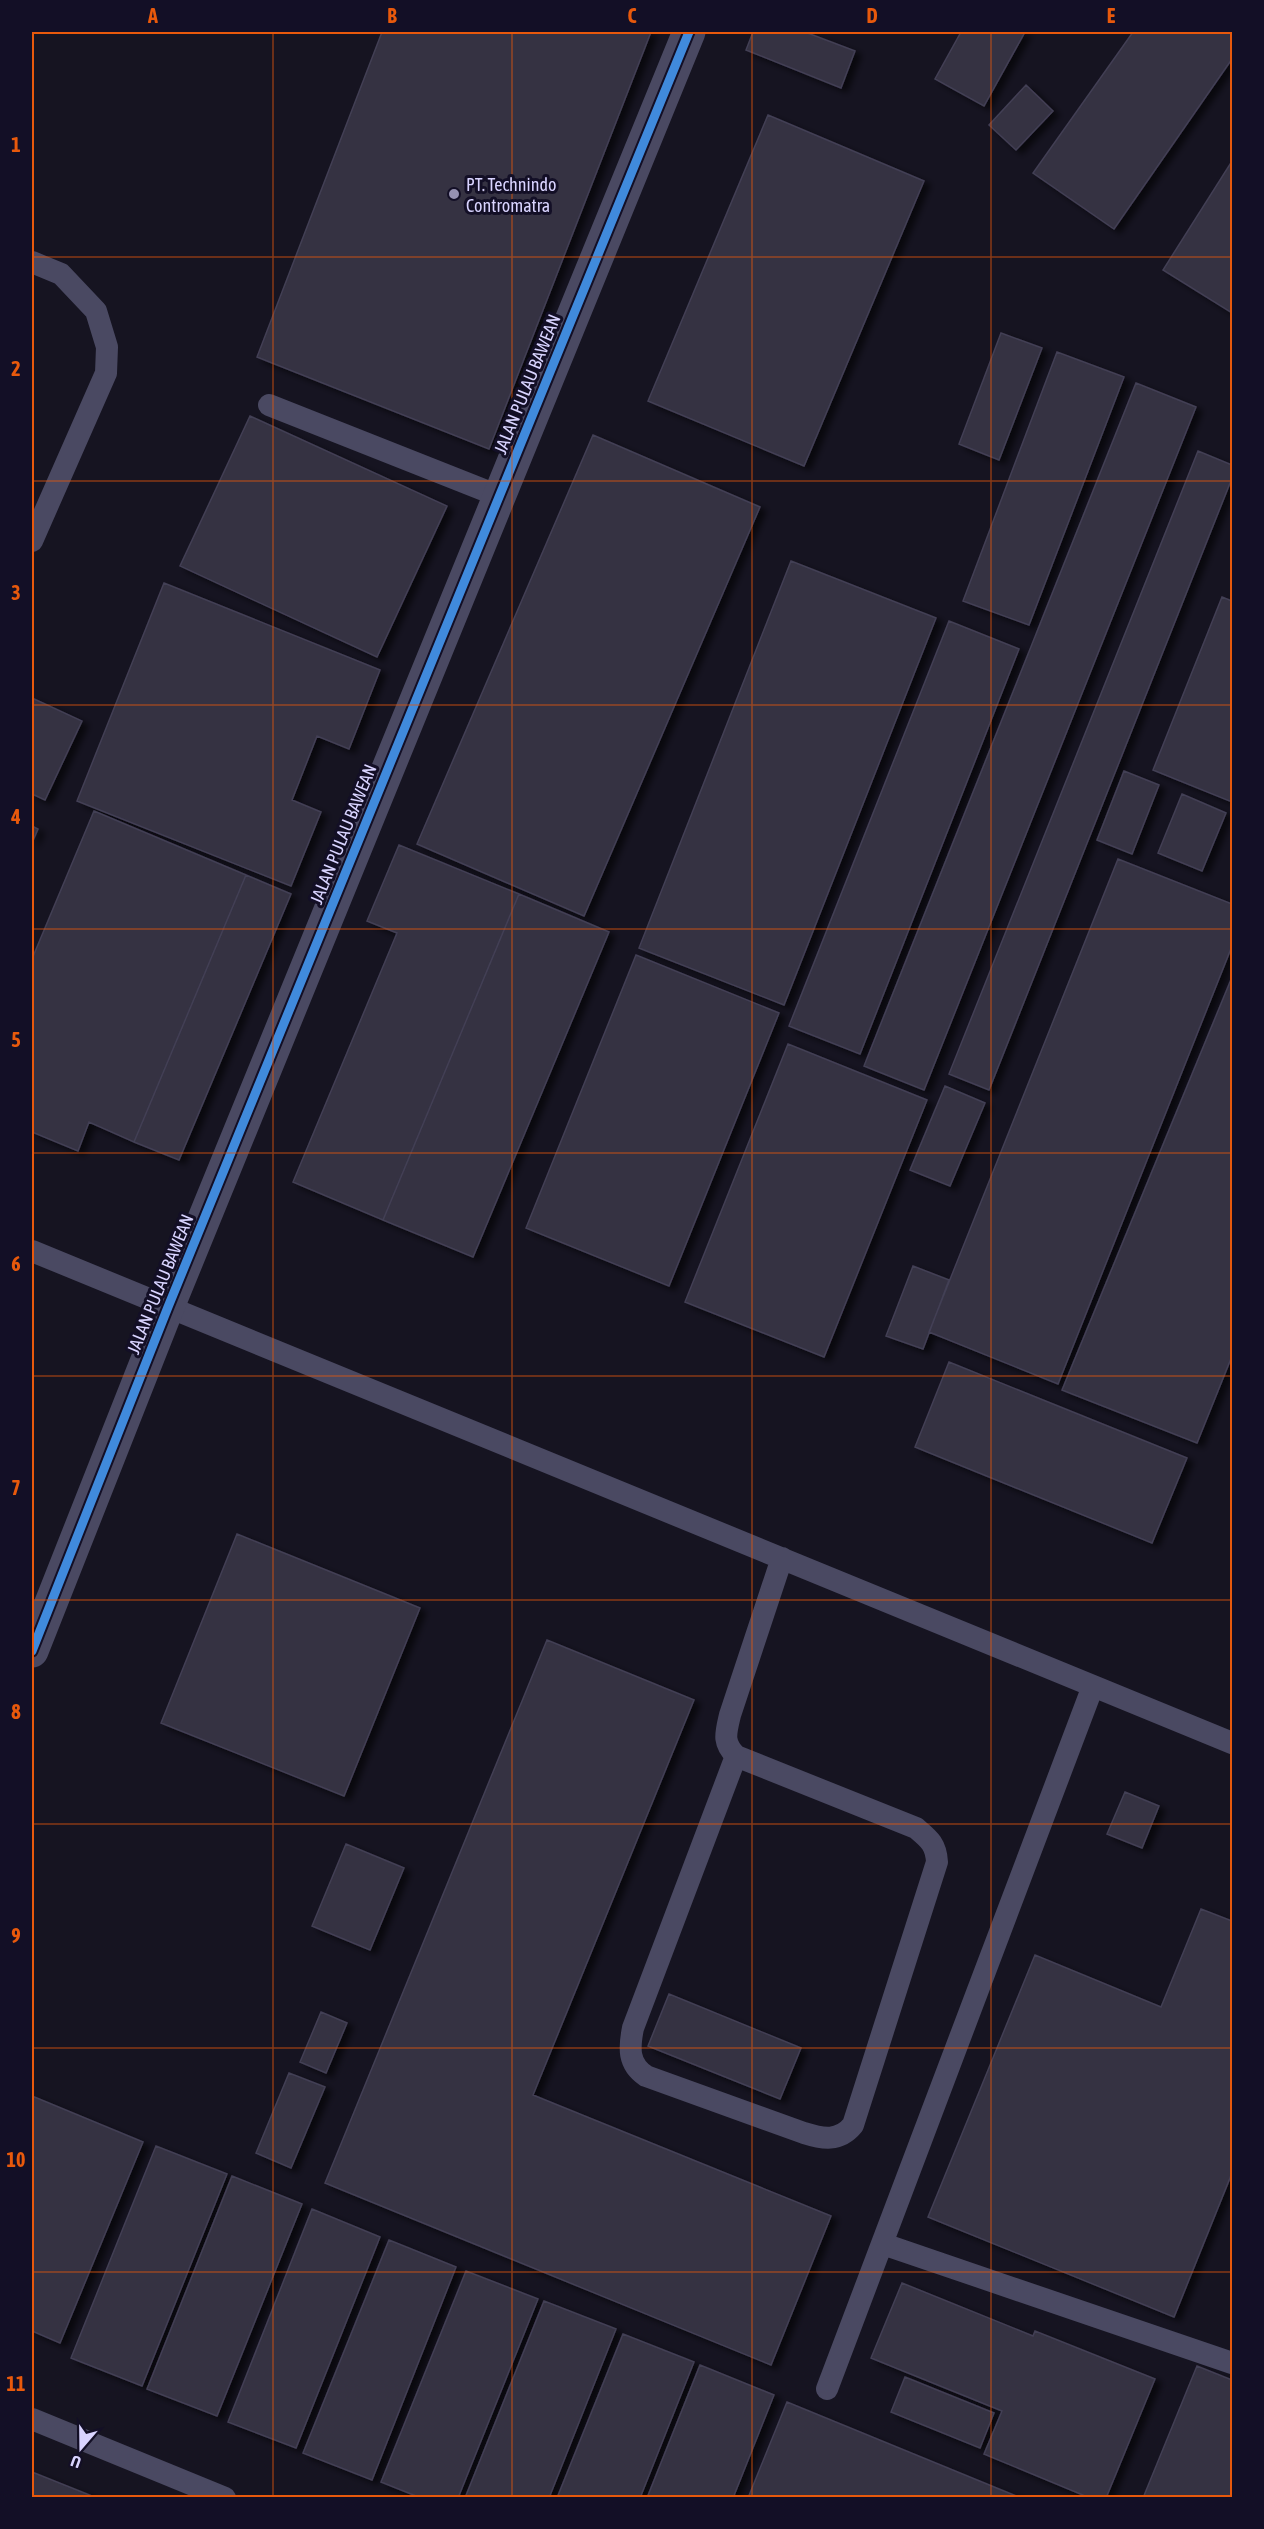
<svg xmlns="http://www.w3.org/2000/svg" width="1264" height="2529" viewBox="0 0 1264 2529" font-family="'Asap Condensed',sans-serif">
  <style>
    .building { fill: #343243; stroke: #433f54; stroke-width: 1.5; filter: url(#shadow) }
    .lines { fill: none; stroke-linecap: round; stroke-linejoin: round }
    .lane { stroke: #4a4962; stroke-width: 22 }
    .street { stroke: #4a4962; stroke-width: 33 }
    .cycleway-casing { stroke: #130f26; stroke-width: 13 }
    .cycleway { stroke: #408adc; stroke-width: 9 }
    .grid { fill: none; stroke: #e8590c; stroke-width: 1.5; stroke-opacity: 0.55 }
    .poi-dot { fill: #9591b1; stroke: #130f26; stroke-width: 2 }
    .labels { text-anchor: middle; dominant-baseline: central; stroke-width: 6; stroke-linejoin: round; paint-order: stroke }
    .poi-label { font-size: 18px; fill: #d9d4ff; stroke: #130f26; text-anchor: start }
    .street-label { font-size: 18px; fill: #d9d4ff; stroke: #130f26 }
    .neatline { fill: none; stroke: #e8590c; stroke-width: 2 }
    .grid-label { font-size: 20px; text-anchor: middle; font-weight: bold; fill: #e8590c }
  </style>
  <defs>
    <filter id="shadow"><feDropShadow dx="6" dy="4" stdDeviation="3" flood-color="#0009"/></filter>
  </defs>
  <rect width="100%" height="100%" fill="#161421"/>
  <path class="building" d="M382 32H651L489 449 257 357Z
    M753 32H805L855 51 841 88 746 50Z
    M961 32H1025L984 106 935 79Z
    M1133 32H1232V59L1114 229 1033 173Z
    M1026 85 1053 111 1016 150 989 125Z
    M768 115 924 181 804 466 648 401Z
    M1232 161V313L1163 270Z
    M1001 333 1042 348 999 460 959 444Z
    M1057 352 1124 377 1029 625 963 601Z
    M1136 383 1196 407 924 1090 864 1066Z
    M250 416 447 506 377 657 180 566Z
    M593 435 760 507 584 916 417 844Z
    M1198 451 1232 465V478L989 1090 949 1074Z
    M791 561 936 618 784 1005 639 948Z
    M164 583 380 670 349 749 317 736 292 800 321 812 291 886 77 801Z
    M1222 597 1232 601V802L1153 770Z
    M949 621 1019 649 860 1054 789 1026Z
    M32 698 82 721 45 800 32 794Z
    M1124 771 1159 785 1132 854 1097 840Z
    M1182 794 1226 813 1202 871 1158 853Z
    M94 811 246 875 134 1142 89 1122 78 1151 32 1132V959Z
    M32 826 38 829 32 843Z
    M399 845 519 894 383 1220 293 1182 397 933 367 921Z
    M1118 859 1232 904V946L1058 1384 929 1332Z
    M246 875 291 894 179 1160 134 1142Z
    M519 894 609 932 473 1257 383 1220Z
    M636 955 779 1013 669 1286 526 1228Z
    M1232 977V1356L1197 1443 1062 1390Z
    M788 1044 927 1100 824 1357 685 1302Z
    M945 1086 985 1103 950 1186 910 1170Z
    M913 1266 949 1280 923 1349 886 1336Z
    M949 1362 1187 1458 1152 1543 915 1447Z
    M237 1534 420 1608 344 1796 161 1723Z
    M547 1640 694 1700 533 2095 831 2216 771 2365 325 2183Z
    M1125 1792 1159 1806 1142 1848 1107 1834Z
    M346 1844 404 1868 370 1950 312 1926Z
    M1201 1909 1232 1921V2173L1174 2317 928 2217 1035 1955 1161 2007Z
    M669 1994 801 2048 780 2099 648 2046Z
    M321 2012 347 2023 326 2073 300 2062Z
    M289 2073 325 2087 291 2168 256 2153Z
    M32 2096 143 2142 60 2343 32 2331Z
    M156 2146 227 2174 142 2386 71 2358Z
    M232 2176 302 2204 217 2416 147 2389Z
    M312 2209 380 2237 296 2448 228 2422Z
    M389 2240 456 2267 372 2480 303 2453Z
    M466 2271 538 2299 458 2498H421L381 2482Z
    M902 2283 1033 2336 1035 2331 1155 2379 1106 2498H1090L984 2454 1002 2411 871 2358Z
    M544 2301 616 2329 549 2498H465Z
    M623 2334 694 2362 640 2498H557Z
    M700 2365 774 2395 733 2498H647Z
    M1197 2366 1232 2380V2498H1143Z
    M905 2377 994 2413 980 2448 891 2412Z
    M787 2402 1021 2498H748Z
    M32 2472 92 2496V2498H32Z"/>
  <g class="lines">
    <path class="lane" d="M32 262 61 274 96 311 107 347 106 373 32 541
      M269 405 499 496
      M32 1251 1232 1743
      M736 1756 633 2028C629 2048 628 2064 646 2076L804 2133C823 2139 839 2142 853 2125L937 1862C936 1844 929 1839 916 1828L736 1756C722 1742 726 1733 730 1715L782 1558
      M883 2244 1232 2363
      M827 2389 1093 1686
      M32 2419 225 2498"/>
    <path class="street" d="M32 1651 168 1307 689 32"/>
    <defs>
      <path id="cycleway" d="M32 1651 168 1307 689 32"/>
    </defs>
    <use href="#cycleway" class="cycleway-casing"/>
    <use href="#cycleway" class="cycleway"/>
  </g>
  <path class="grid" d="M273 32V2498M512 32V2498M752 32V2498M991 32V2498M32 257H1232M32 481H1232M32 705H1232M32 929H1232M32 1153H1232M32 1376H1232M32 1600H1232M32 1824H1232M32 2048H1232M32 2272H1232"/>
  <circle class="poi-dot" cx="454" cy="194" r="6"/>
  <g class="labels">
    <g class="poi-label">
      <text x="466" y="184">PT. Technindo<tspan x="466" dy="21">Contromatra</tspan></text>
    </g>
    <g class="street-label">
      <text transform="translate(527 384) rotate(-68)">JALAN PULAU BAWEAN</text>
      <text transform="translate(343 834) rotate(-68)">JALAN PULAU BAWEAN</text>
      <text transform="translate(160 1284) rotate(-68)">JALAN PULAU BAWEAN</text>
    </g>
  </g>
  <rect width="1264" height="2529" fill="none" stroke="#130f26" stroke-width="66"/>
  <g transform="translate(81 2448) rotate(200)" stroke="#130f26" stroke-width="4.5" paint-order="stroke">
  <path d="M0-4.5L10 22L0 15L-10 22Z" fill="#d9d4ff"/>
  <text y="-9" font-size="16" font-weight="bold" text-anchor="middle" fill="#d9d4ff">U</text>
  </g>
  <rect x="33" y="33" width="1198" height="2463" class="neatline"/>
  <g class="grid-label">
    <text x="153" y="23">A</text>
    <text x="392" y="23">B</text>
    <text x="632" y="23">C</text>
    <text x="872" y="23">D</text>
    <text x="1111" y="23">E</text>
    <text x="16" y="152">1</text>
    <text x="16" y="376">2</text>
    <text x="16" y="600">3</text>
    <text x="16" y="824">4</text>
    <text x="16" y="1047">5</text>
    <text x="16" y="1271">6</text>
    <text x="16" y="1495">7</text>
    <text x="16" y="1719">8</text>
    <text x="16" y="1943">9</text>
    <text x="16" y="2167">10</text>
    <text x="16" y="2391">11</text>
  </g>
</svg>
